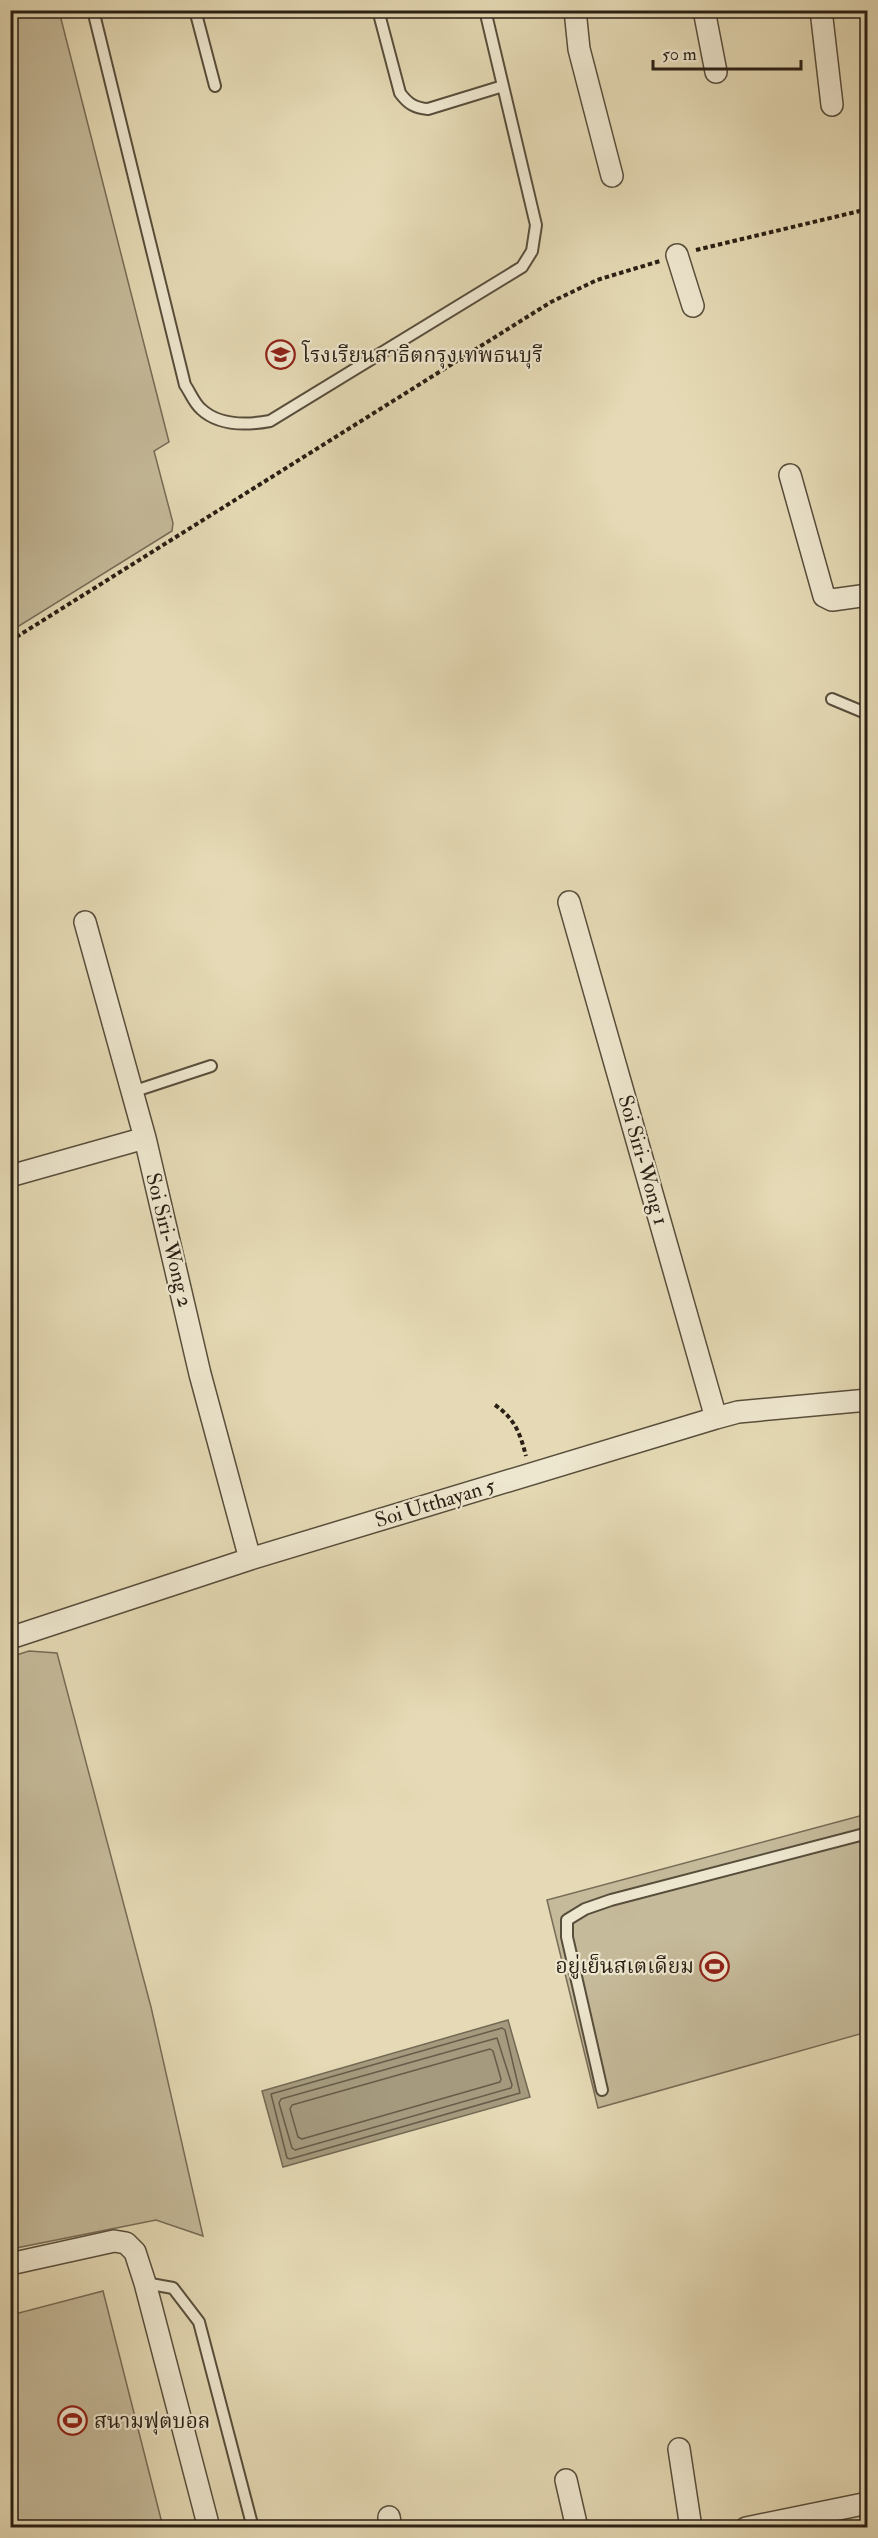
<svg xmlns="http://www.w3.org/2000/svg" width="878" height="2538" viewBox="0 0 878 2538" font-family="'IM FELL Double Pica','Noto Serif Thai',serif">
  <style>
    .green { fill: #c5ba9a; stroke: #776c57; stroke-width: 1.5 }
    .water { fill: #a59a7e; stroke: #736954; stroke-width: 1.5 }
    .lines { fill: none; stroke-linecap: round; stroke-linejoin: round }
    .shore { stroke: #675c49; stroke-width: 1.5 }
    .lane-casing { stroke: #584e3c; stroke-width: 14 }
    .street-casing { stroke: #584e3c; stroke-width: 24 }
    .path { stroke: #291f14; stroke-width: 4; stroke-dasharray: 4.5 3; stroke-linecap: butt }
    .lane { stroke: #eee7cf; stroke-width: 10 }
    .street { stroke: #eee7cf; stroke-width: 21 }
    .labels { text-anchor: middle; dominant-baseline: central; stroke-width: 4.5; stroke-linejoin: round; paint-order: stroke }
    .poi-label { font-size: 21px; fill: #291f14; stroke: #eee7cf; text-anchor: start }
    .street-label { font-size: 21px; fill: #291f14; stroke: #eee7cf }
  </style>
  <rect width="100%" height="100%" fill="#e5dab5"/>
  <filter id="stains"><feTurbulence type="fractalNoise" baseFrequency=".00333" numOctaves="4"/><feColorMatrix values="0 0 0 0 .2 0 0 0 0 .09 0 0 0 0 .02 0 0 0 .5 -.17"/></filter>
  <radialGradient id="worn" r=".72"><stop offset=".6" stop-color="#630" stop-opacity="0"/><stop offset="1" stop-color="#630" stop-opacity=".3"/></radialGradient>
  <path class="green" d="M11 10 59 11 169 442 154 451 173 523 172 531 11 631Z
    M29 1651 57 1653 151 2007 203 2236 156 2220 11 2249 10 1657Z
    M867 1814V2032L598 2108 547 1900Z
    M103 2291 163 2527H11V2315Z"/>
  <path class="water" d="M508 2020 530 2097 283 2167 262 2091Z"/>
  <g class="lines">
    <path class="shore" d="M502 2028 505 2030 520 2093 290 2159 287 2158 271 2094Z
      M497 2038 512 2085 511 2088 295 2150 292 2148 279 2103 281 2099Z
      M490 2049 493 2051 501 2079 500 2082 302 2139 298 2137 290 2109 292 2105Z"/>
    <defs>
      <path id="lane" d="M93 10 185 385C190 392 194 403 201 409 219 426 248 425 270 421L522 267 532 251 536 225 485 10
        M195 10 215 86
        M378 10 400 93C408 104 415 108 428 109L503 86
        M832 699 868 714
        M132 1092 211 1066
        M602 2090 567 1937V1920L585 1909 611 1900 868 1833
        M145 2283 173 2288 199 2322 253 2528"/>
      <path id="street" d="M575 10 579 49 612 176
        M704 10 716 72
        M821 10 832 105
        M677 255 693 306
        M790 475 824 596 832 600 868 595
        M569 902 716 1418
        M85 922 145 1138 200 1374 250 1559
        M10 1176 145 1138
        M10 1638 250 1559 716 1418 738 1412 868 1400
        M10 2264 114 2241 126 2243 135 2252 145 2283 209 2528
        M679 2449 691 2528
        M566 2480 577 2528
        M389 2517 391 2528
        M746 2528 868 2503"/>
    </defs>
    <use href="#lane" class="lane-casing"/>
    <use href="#street" class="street-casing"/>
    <path class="path" d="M696 250 868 209
      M10 641 551 302 597 280 660 261
      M495 1405C515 1419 520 1433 526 1456"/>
    <use href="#lane" class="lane"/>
    <use href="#street" class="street"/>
  </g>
  <defs>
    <symbol id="school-ring" viewBox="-11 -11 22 22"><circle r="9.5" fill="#eee7cf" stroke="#8f2418" stroke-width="1.5"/><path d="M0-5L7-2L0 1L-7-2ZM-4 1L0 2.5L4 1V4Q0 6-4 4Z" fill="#8f2418"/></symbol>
    <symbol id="stadium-ring" viewBox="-11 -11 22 22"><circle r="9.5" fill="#eee7cf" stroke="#8f2418" stroke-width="1.5"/><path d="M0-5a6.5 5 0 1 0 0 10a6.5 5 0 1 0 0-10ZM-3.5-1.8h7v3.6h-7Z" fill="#8f2418"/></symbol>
  </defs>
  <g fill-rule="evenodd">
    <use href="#school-ring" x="264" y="338" width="33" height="33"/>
    <use href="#stadium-ring" x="698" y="1950" width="33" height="33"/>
    <use href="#stadium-ring" x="56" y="2404" width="33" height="33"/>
  </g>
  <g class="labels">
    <g class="poi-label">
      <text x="302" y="355">โรงเรียนสาธิตกรุงเทพธนบุรี</text>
      <text x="694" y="1966" text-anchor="end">อยู่เย็นสเตเดียม</text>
      <text x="94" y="2421">สนามฟุตบอล</text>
    </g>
    <g class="street-label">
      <text transform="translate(643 1160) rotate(74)">Soi Siri-Wong 1</text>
      <text transform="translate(169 1240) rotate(76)">Soi Siri-Wong 2</text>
      <text transform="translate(435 1503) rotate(-17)">Soi Utthayan 5</text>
    </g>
  </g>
  <rect width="878" height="2538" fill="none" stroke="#e5dab5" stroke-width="36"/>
  <rect x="12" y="12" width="854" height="2514" fill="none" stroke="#291f14" stroke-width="3"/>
  <rect x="18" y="18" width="842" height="2502" fill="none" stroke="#291f14" stroke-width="1.5"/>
  <path d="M653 60v9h148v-9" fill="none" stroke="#291f14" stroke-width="3"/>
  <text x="662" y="60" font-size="18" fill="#291f14" stroke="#eee7cf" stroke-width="4.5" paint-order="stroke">50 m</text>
  <rect width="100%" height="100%" filter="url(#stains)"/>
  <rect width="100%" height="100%" fill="url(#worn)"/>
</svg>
